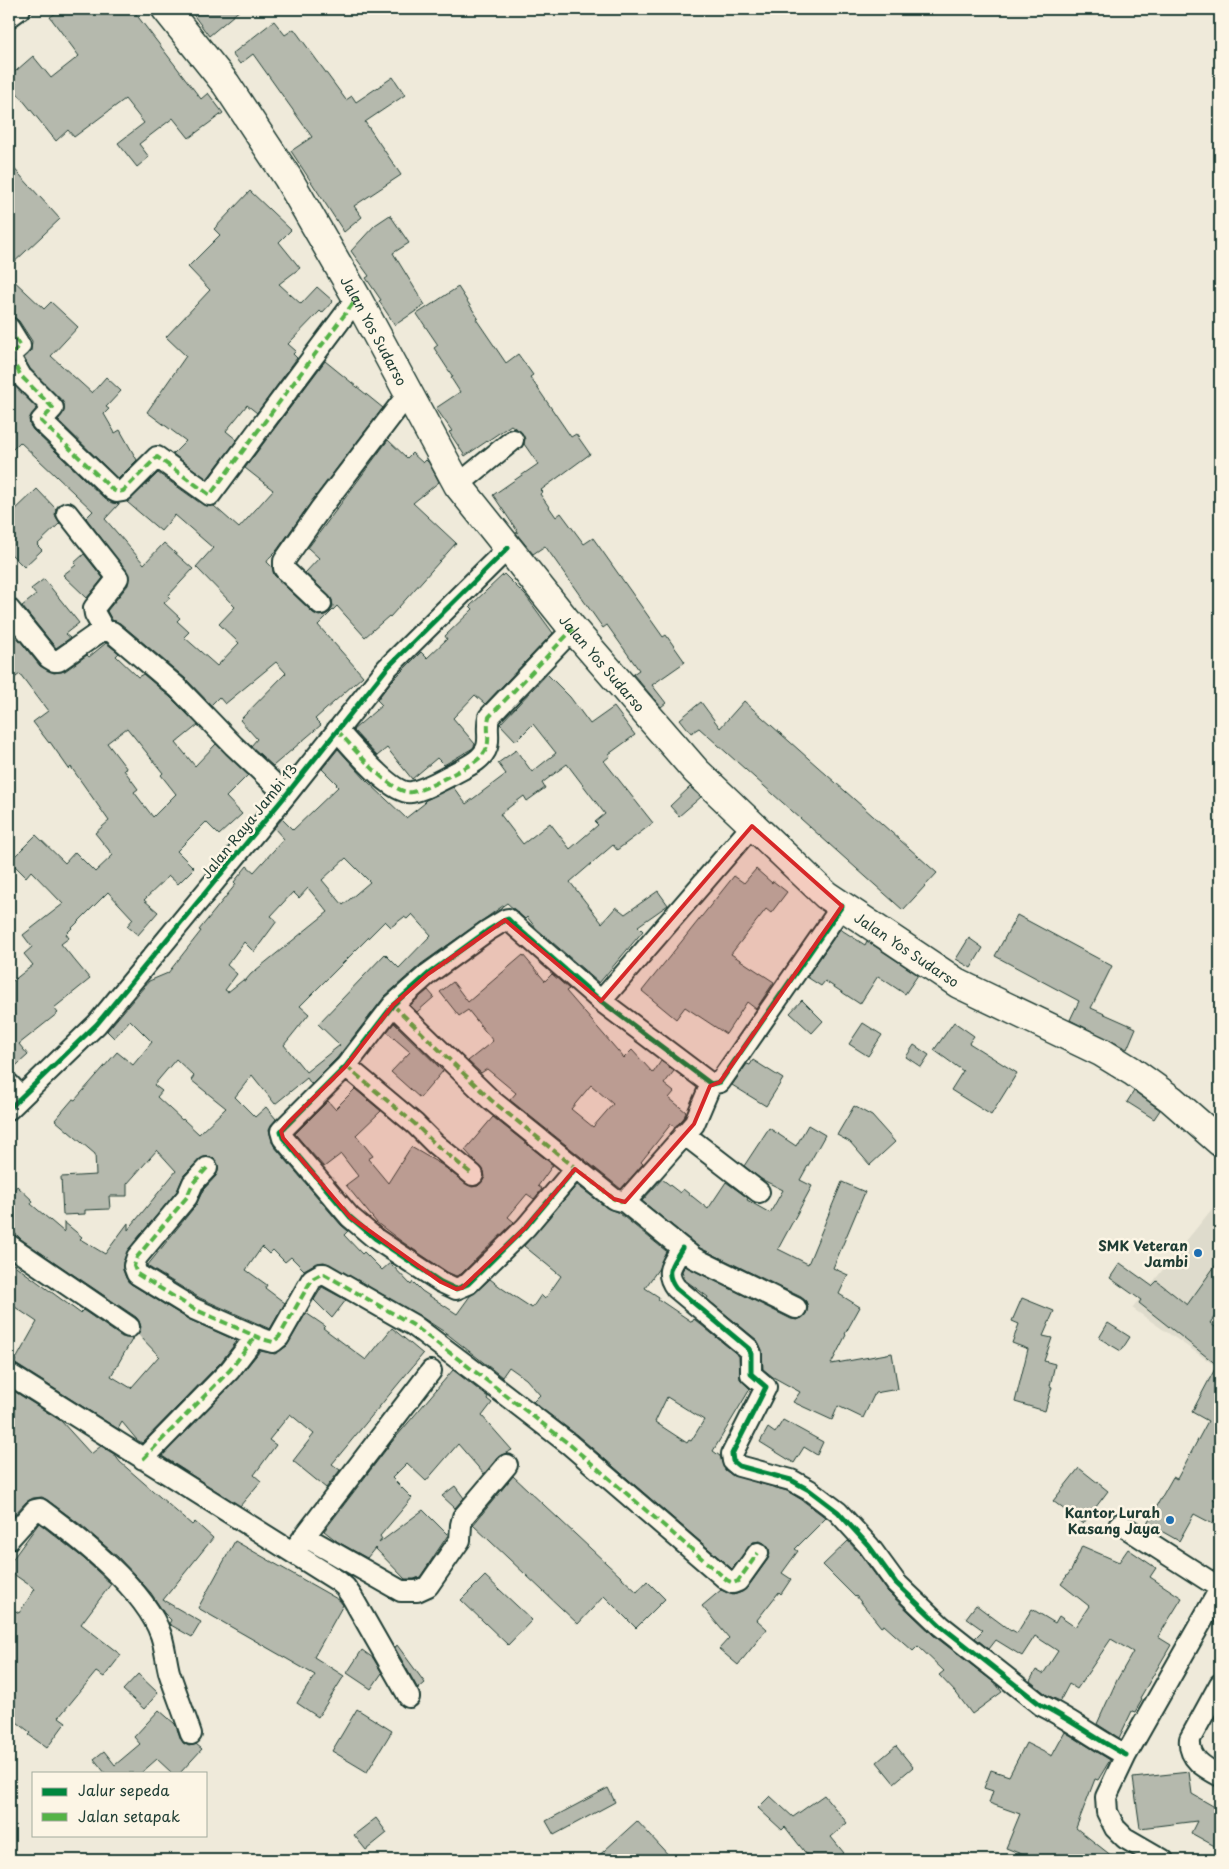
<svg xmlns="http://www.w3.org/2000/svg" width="1229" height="1869" viewBox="0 0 1229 1869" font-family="'Playpen Sans',sans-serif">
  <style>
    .built { fill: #dedbcc }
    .building { fill: #b5b9ad; stroke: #1f3d34; fill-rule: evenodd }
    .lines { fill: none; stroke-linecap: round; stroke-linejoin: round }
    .minor-casing { stroke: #1f3d34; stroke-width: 24 }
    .highway-casing { stroke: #1f3d34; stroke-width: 31 }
    .minor { stroke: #fcf5e5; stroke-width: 20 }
    .highway { stroke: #fcf5e5; stroke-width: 28 }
    .quiet { stroke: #55b346; stroke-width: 4; stroke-dasharray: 8 4; stroke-linecap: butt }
    .cycleway-casing { stroke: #fcf5e5; stroke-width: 8 }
    .cycleway { stroke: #00873e; stroke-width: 5 }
    .marked { fill: #d62828; fill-opacity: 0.2; stroke: #d62828; stroke-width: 4; stroke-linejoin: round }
    .poi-dot { fill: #1f6fb2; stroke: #fcf5e5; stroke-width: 2 }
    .labels { text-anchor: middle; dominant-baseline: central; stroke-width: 5; stroke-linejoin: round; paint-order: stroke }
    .street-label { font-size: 14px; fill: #1f3d34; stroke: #fcf5e5 }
    .poi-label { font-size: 14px; font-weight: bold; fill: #1f3d34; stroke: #fcf5e5; text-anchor: end }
  </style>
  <rect width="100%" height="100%" fill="#efeada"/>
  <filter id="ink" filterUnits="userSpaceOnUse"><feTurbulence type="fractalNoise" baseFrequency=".02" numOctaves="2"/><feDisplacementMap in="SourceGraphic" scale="10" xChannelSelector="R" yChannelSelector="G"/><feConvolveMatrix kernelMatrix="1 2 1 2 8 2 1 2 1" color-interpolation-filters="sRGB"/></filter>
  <g filter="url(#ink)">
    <path class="built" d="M1220 1199V1369L1132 1308Z"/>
    <path class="building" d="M62 9H132L201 99 208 93 223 113 189 138 173 118 139 144 149 157 137 167 118 143 144 123 125 99 74 137 68 130 56 141 9 83V77L33 56 51 78 79 56 50 17Z
      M189 9H241L209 36Z
      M274 21 285 35 294 29 346 100 352 96 356 102 393 77 405 95 365 122 401 175 354 206 362 217 344 232 291 151 312 137 253 54 240 64 232 54Z
      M9 163 60 219 9 267Z
      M250 191 291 230 279 242 300 268 279 284 301 304 317 287 333 301 322 313 320 311 288 344 296 351 293 354 297 358 257 413 247 405 226 431 237 440 207 479 173 454 186 441 147 412 186 356 166 337 210 290 188 267 220 235 214 229Z
      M390 215 409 243 393 253 425 305 395 325 379 301 381 300 366 278 369 276 351 251 375 225Z
      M9 276 44 309 51 302 78 327 51 356 92 393 106 377 121 391 106 407 109 409 104 414 115 433 120 430 137 460 118 479 58 420 64 411V404L30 369 24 358 31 351 32 341 19 321 14 317 9 316Z
      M458 287 478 318 476 319 506 363 518 354 533 375 530 377 571 437 576 434 590 454 541 490 543 492 540 494 556 517 561 513 584 544 593 538 663 637 666 635 685 662 652 685 666 703 661 707 633 674 639 670 607 625 603 628 545 546 533 554 516 533 518 532 493 495 538 464 524 444 525 439 522 433 511 425 465 456 449 432 452 431 436 408 460 392 451 378 453 377 434 348 438 345 417 314Z
      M325 361 383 408 312 501 277 550 269 558 267 562 272 567 274 575 313 613 319 616 324 615 330 612 333 606 332 600 329 596 305 573 319 558 308 548 388 440 407 458 412 453 423 463 426 460 429 463 439 482 413 503 456 543 390 617 389 616 365 637 337 606 318 625 363 676 315 719 321 725 273 766 251 746 257 739 240 720 286 673 276 662 225 704 219 697 211 705 186 679 120 623 112 620 107 611 128 585 129 575 86 518 93 511 20 442 9 453V379L37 408 29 419 30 425 33 430 105 499 112 503 119 504 105 519 144 564 164 543 193 569 168 596 170 598 164 603 180 618 177 621 189 632 184 637 217 666 239 643 219 624 235 607 196 567 213 548 175 515 161 531 127 502 131 499 158 473 203 505 214 506 239 528 273 490 245 468Z
      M37 489 56 509 55 515 60 523 37 545 42 550 24 567 9 552V521L15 514 13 512Z
      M84 554 103 578 87 598 63 575 76 565 74 563Z
      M504 574 526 596 553 633 485 704 475 695 453 718 475 744 473 748 444 765 437 758 412 779 387 748 377 756 353 730 382 705 377 700 390 683 421 652 427 658 447 639 445 636 473 609 470 606Z
      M44 579 79 623 65 634 70 638 56 648 22 606 36 595 31 589Z
      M9 627 40 666 54 673 65 671 87 655 89 657 106 643 119 653 116 656 138 677 143 674 170 697 198 725 176 743 195 766 216 744 248 775 226 797 242 814 219 835 206 822 177 851 194 868 178 884 169 876 144 900 158 912 138 935 127 926 133 919 108 892 66 934 69 938 61 944 90 979 54 1008 58 1013 19 1044 28 1055 9 1072V984L33 965 24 954 32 947 23 935 63 904 31 871 26 877 10 861 36 835 65 863 75 852 95 872 113 855 95 833 109 821 71 767 69 769 50 742 49 743 33 722 48 711 20 674 9 682ZM127 728 163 773 161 775 176 794 153 817 134 792 138 789 124 770 127 769 107 743Z
      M547 674 570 697 590 724 614 707 635 735 609 754 610 756 604 761 653 823 617 850 613 845 570 882 602 923 616 907 625 914 658 891 668 905 638 926 643 931 599 983 536 928 527 917 525 919 507 903 421 964 385 996 337 1058 311 1084 307 1078 275 1104 252 1075 235 1097 255 1117 266 1107 276 1119 269 1129 270 1134 274 1146 341 1225 348 1231 344 1235 362 1254 364 1252 382 1270 390 1263 411 1285 413 1282 422 1291 457 1314 470 1296 476 1292 490 1279 503 1289 532 1308 541 1295 545 1299 561 1276 524 1246 577 1185 607 1208 619 1213 666 1251 659 1268 645 1288 659 1297 658 1299 692 1322 694 1319 739 1356 740 1379 750 1389 713 1451 720 1456 725 1470 732 1475 787 1491 802 1500 826 1518 795 1549 798 1551 782 1573 791 1579 781 1594 779 1592 757 1620 767 1629 738 1665 719 1649 729 1638 702 1606 721 1590 733 1595 742 1592 747 1588 768 1559 770 1554 769 1548 764 1543 760 1541 753 1542 732 1569 577 1435 533 1402 540 1395 526 1379 509 1367 502 1377 446 1333 420 1316 329 1264 324 1262 316 1263 304 1270 291 1257 285 1262 273 1250 269 1254 262 1247 246 1270 267 1285 265 1288 285 1303 270 1329 200 1298 147 1266 196 1205 203 1190 216 1176 218 1171V1165L215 1160 210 1157H204L199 1160 184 1175 177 1191 128 1250 123 1262V1270L126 1278 131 1284 188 1319 237 1341 221 1362 142 1443 137 1440 122 1422 118 1429 14 1363 37 1322 9 1303V1261L80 1313 83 1310 122 1337 133 1338 111 1376 131 1388 159 1356 138 1334 141 1327 139 1321 136 1317 22 1240 9 1227V1196L17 1186 33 1201 31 1204 64 1232V1222L82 1237 80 1239 105 1254 128 1223V1230L176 1171 157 1150 127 1184V1196H109L110 1209 85 1210V1214L63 1215 61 1177 96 1175 95 1154 55 1120 73 1099 75 1100 117 1052 133 1065 152 1042 130 1020 114 1038 107 1031 149 981 168 973 201 931 199 930 236 884 234 882 247 866 254 872 284 839 274 828 282 819 293 830 338 787 336 785 337 784 322 769 338 749 366 780 406 818 425 803 424 802 426 800 453 787 466 804 506 774 498 763 516 750 532 772 556 753 533 724 516 741 500 724ZM567 764 605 814 595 822 598 825 570 849 550 823 523 844 500 814 524 796 527 801 545 788 542 783ZM346 858 370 882 343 905 322 880ZM308 888 328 912 251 974 245 981 243 980 228 992 225 990 237 974 227 965 244 942 254 952 277 921 271 916 293 892 299 898ZM412 914 431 935 399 968 385 954 318 1024 340 1045 306 1072 284 1045 309 1014 300 1006 385 921 391 927 404 917 407 919ZM176 1059 194 1076 191 1080 226 1108 199 1134 183 1119 182 1120 157 1097 162 1091 154 1085ZM667 1397 704 1420 691 1441 689 1440 687 1443 655 1422Z
      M744 701 937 873 903 910 699 728 691 733 680 719 701 702 720 728Z
      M690 787 701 797 679 816 670 806Z
      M756 869 772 883 773 881 787 892 771 913 766 909 731 954 774 982 756 1009 747 1002 726 1034 685 1007 676 1019 642 991 734 876 744 883Z
      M1017 915 1112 966 1091 1008 1136 1028 1127 1049 1070 1020 1079 1001 995 956Z
      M840 929 865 945 867 941 918 975 905 994 878 976 860 1004 825 981 821 986 807 977Z
      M969 938 983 948 971 968 956 959Z
      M523 955 545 981 552 974 569 989 566 991 624 1058 632 1050 653 1073 661 1061 674 1071 664 1084 674 1092 669 1098 686 1112 684 1118 675 1127 671 1124 641 1162 643 1164 621 1189 510 1100 516 1093 487 1069 481 1073 468 1061 493 1041 468 1010 459 1016 440 992 453 982 468 1002ZM591 1085 613 1104 593 1127 571 1109Z
      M428 990 434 997 417 1012 410 1005Z
      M802 1000 823 1021 812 1033 790 1013Z
      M954 1022 974 1036 969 1043 1017 1073 991 1115 951 1090 963 1071 934 1050Z
      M394 1023 443 1071 420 1098 391 1072 410 1052 387 1032Z
      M863 1023 882 1035 868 1056 849 1044Z
      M914 1045 929 1055 921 1067 906 1057Z
      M753 1060 783 1079 766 1106 732 1085 747 1064 750 1065Z
      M355 1089 381 1111 356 1135 373 1156 368 1159 388 1183 411 1147 442 1165 466 1184 472 1187 478 1186 482 1182 485 1177 484 1171 465 1150 493 1117 553 1165 538 1186 542 1189 534 1199 527 1194 508 1217 514 1222 461 1274 456 1276 447 1272 401 1241 377 1223 346 1185 358 1176 341 1154 324 1167 295 1134 328 1101 335 1109Z
      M1134 1091 1160 1110 1154 1119 1127 1102Z
      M854 1106 872 1116 895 1142 870 1165 850 1142 837 1135Z
      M808 1125 825 1135 800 1180 812 1186 778 1249 808 1264 842 1182 865 1192 833 1268 848 1275 839 1294 860 1307 845 1334 846 1335 831 1364 892 1353 898 1389 875 1393 863 1418 838 1406 832 1420 793 1402 800 1392 773 1377 763 1369 762 1350 757 1340 707 1299 708 1297 685 1280 682 1271 685 1266 791 1319 797 1320 802 1318 806 1314 808 1307 806 1301 801 1297 700 1248 642 1201 662 1179 680 1193 683 1189 708 1209 726 1182 748 1198 747 1200 770 1213 783 1190 761 1179 744 1166 769 1128 796 1146Z
      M1220 1259V1309L1210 1323 1220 1331V1486L1213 1499 1220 1503V1510L1213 1524 1194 1514 1179 1541 1147 1523 1173 1477 1177 1479 1208 1421 1192 1412 1217 1365 1139 1303 1141 1300 1110 1278 1120 1263 1152 1286 1157 1281 1187 1305Z
      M322 1287 346 1300 332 1318 314 1300Z
      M1022 1298 1054 1311 1043 1336 1052 1338 1044 1361 1055 1364 1050 1386 1052 1387 1045 1411 1015 1402 1028 1349 1012 1343 1019 1324 1012 1321Z
      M306 1313 325 1326 323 1328 366 1360 392 1328 423 1354 332 1464 340 1470 326 1488 293 1461 314 1434 290 1414 269 1440 276 1445 254 1475 261 1481 240 1506 162 1456 238 1378 260 1351 275 1354 287 1346Z
      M1108 1323 1130 1337 1121 1351 1099 1338Z
      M453 1370 488 1397 487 1399 492 1403 482 1416 512 1450 498 1457 484 1474 458 1444 426 1481 407 1463 392 1478 412 1498 380 1536 382 1539 379 1543 423 1510 448 1535 420 1577 414 1579H405L375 1548 367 1558 338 1542 324 1531 391 1443Z
      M9 1388 61 1421 91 1454 101 1446 114 1454 120 1462 192 1525 195 1522 213 1538 163 1600 201 1622 192 1637 169 1624 171 1620 164 1613 151 1593 135 1575 118 1557 81 1525 47 1500 42 1497 33 1498 26 1502 14 1515 9 1513Z
      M783 1420 823 1442 817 1455 804 1447 794 1463 760 1442 768 1428 775 1433Z
      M1079 1468 1108 1491 1083 1524 1053 1501Z
      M513 1476 637 1592 647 1581 665 1599 636 1628 604 1596 578 1624 473 1525Z
      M455 1486 464 1498 455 1508 442 1496Z
      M39 1523 83 1558 111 1584 81 1624 121 1655 104 1677 96 1672 59 1717 66 1722 47 1748 29 1735 31 1733 9 1716V1607L19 1613 35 1589 9 1571V1564Z
      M235 1541 339 1600 343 1605 314 1657 344 1676 318 1717 297 1703 315 1675 198 1608Z
      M848 1541 860 1554 888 1592 933 1635 996 1684 1002 1692 972 1714 957 1694 939 1675 944 1671 918 1646 913 1651 884 1625 881 1627 856 1596 855 1597 823 1565Z
      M1082 1546 1119 1562 1128 1549 1156 1568 1150 1577 1182 1598 1158 1637 1171 1645 1140 1698 1142 1700 1135 1712 1132 1711 1119 1738 1097 1724 1117 1680 1133 1652 1111 1639 1077 1689 1069 1684 1060 1701 1047 1695 1030 1681 1036 1670 1043 1674 1058 1651 1035 1636 1022 1656 996 1640 989 1649 975 1638 983 1630 966 1618 976 1605 1011 1631 1012 1630 1017 1633 1032 1609 1055 1623 1059 1616 1075 1627 1089 1606 1061 1584 1072 1569Z
      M485 1576 532 1620 508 1645 461 1600Z
      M397 1645 425 1683 418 1689 395 1648Z
      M362 1650 373 1658 382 1673 371 1689 347 1673Z
      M138 1674 158 1693 144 1709 123 1690Z
      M357 1709 392 1731 367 1772 332 1751Z
      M159 1710 175 1724 183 1743 189 1746 196 1744 202 1749 180 1773H172L157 1759 141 1773H105L94 1759 104 1751 115 1765 140 1744 134 1737Z
      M1065 1732 1110 1760 1098 1780 1095 1779 1076 1828 1117 1860H1036L1006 1848 1020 1814 989 1803 993 1791 984 1788 991 1770 1009 1776 1026 1743 1052 1756Z
      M896 1746 913 1767 894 1783 877 1762Z
      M1189 1772 1192 1794 1220 1810V1849L1191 1833 1197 1821 1140 1828 1133 1778Z
      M608 1788 615 1802 554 1835 546 1821Z
      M824 1795 847 1823 831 1837 844 1853 835 1860H811L785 1827 782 1830 758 1808 770 1796 793 1817Z
      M376 1818 387 1833 366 1850 354 1835Z
      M637 1821 673 1860H594Z"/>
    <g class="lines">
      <defs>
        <path id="minor" d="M9 17 20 9
          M9 328 20 346 11 354 10 357 21 376 53 408 41 421 113 490 117 492 123 491 157 457 210 495 357 298
          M458 485 513 440
          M67 513 118 578 94 608 95 614 104 630
          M321 604 287 572 284 568V561L321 508 408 394
          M9 609 49 658 54 661H58L98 633 104 630 112 632 178 688 234 746 286 795
          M337 730C351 745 392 796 412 792 427 789 441 780 455 773 466 767 483 760 487 747 490 738 486 728 489 717L573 629
          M601 1001 752 826
          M393 1005 491 1100 614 1199 625 1202 694 1258 796 1308
          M346 1066 415 1124 435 1144 473 1175
          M9 1084 21 1097
          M9 1109 97 1024 286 795 387 668 508 548
          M684 1134 759 1192
          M207 1168 193 1183 187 1197 137 1257 134 1266 137 1274 194 1309 262 1339 273 1342 279 1337 312 1279 321 1274H324L413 1325 486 1380 569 1444 727 1580 733 1583 738 1581 758 1553
          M575 1169 526 1227 468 1284 456 1289 441 1282 376 1239 350 1217 283 1138 281 1131 346 1066 393 1005 428 974 487 931 505 920 508 919 513 924 601 1001 711 1084 720 1082 842 906
          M625 1202 694 1124 711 1084
          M9 1245 129 1327
          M682 1248C673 1264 663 1271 676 1288L749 1349 751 1354V1374L766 1387 732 1454 733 1461 739 1466 791 1480 809 1490 838 1512 869 1546 896 1583 941 1626 1041 1705C1070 1719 1097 1740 1126 1755
          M9 1374 338 1581 345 1587 352 1597 409 1697
          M143 1459 230 1370 256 1336
          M1120 1524 1220 1588
          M304 1536 401 1591H417L428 1586 460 1540 461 1525 463 1517 507 1465
          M9 1539 35 1510 40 1509C79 1538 145 1589 161 1635 165 1647 166 1660 169 1672 176 1693 184 1713 191 1734
          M297 1546 431 1371
          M1220 1684 1190 1739C1188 1759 1205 1768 1220 1776
          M1163 1860 1125 1838 1115 1828 1107 1812 1106 1797 1126 1755 1220 1589"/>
        <g id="highway">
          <path id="s1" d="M166 9 226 84 288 178 357 298 458 485 573 629 696 771 826 895 959 984 1101 1052 1132 1071 1171 1099 1220 1142"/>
        </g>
      </defs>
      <use href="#minor" class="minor-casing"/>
      <use href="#highway" class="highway-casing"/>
      <use href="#minor" class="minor"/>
      <use href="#highway" class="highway"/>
      <path class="quiet" d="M9 328 20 346 11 354 10 357 21 376 53 408 41 421 113 490 117 492 123 491 157 457 210 495 357 298
        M337 730C351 745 392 796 412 792 427 789 441 780 455 773 466 767 483 760 487 747 490 738 486 728 489 717L573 629
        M393 1005 491 1100 614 1199 625 1202
        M346 1066 415 1124 435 1144 473 1175
        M207 1168 193 1183 187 1197 137 1257 134 1266 137 1274 194 1309 262 1339 273 1342 279 1337 312 1279 321 1274H324L413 1325 486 1380 569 1444 727 1580 733 1583 738 1581 758 1553
        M143 1459 230 1370 256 1336"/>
      <defs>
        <path id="cycleway" d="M9 1109 97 1024 286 795 387 668 508 548
          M575 1169 526 1227 468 1284 456 1289 441 1282 376 1239 350 1217 283 1138 281 1131 346 1066 393 1005 428 974 487 931 505 920 508 919 513 924 601 1001 711 1084 720 1082 842 906
          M682 1248C673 1264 663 1271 676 1288L749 1349 751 1354V1374L766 1387 732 1454 733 1461 739 1466 791 1480 809 1490 838 1512 869 1546 896 1583 941 1626 1041 1705C1070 1719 1097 1740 1126 1755"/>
      </defs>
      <use href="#cycleway" class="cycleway-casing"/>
      <use href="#cycleway" class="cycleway"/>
    </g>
  </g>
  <path class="marked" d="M752 826 842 906 720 1082 710 1086 694 1124 625 1202 614 1199 575 1169 526 1227 462 1288 456 1289 441 1282 350 1217 283 1138 281 1131 288 1123 346 1066 393 1005 428 974 505 920 601 1001Z"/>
  <g class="poi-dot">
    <circle cx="1198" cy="1253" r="5"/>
    <circle cx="1170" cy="1520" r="5"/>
  </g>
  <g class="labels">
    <g class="street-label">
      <text stroke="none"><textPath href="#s1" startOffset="384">Jalan Yos Sudarso</textPath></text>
      <text stroke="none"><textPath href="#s1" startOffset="789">Jalan Yos Sudarso</textPath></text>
      <text transform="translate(249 821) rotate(-51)">Jalan Raya Jambi 13</text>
      <text stroke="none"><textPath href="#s1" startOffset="1209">Jalan Yos Sudarso</textPath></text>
    </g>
    <g class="poi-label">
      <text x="1188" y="1245">SMK Veteran<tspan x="1188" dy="16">Jambi</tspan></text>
      <text x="1160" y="1512">Kantor Lurah<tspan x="1160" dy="16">Kasang Jaya</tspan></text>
    </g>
  </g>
  <rect width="1229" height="1869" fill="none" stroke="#fcf5e5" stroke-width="30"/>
  <rect x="15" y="15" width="1199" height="1839" fill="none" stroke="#1f3d34" stroke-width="2" filter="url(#ink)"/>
  <rect x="32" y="1772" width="175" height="65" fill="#fcf5e5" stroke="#a4ab9e"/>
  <rect x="42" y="1788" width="25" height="8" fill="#00873e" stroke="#a4ab9e"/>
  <text x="78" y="1796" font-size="15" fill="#1f3d34">Jalur sepeda</text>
  <rect x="42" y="1813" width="25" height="8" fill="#55b346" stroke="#a4ab9e"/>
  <text x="78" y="1822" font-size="15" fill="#1f3d34">Jalan setapak</text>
</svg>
